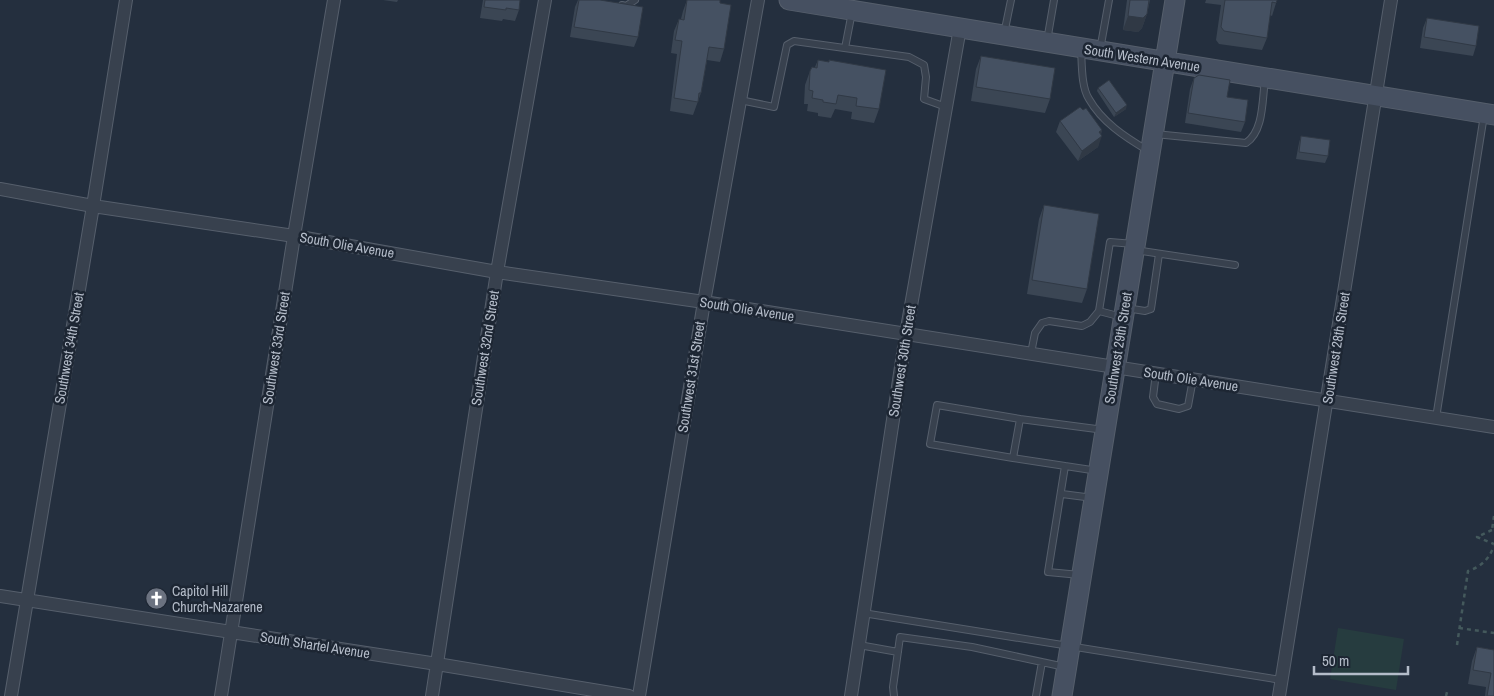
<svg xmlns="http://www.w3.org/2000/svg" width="1494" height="696" viewBox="0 0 1494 696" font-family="'Archivo Narrow',sans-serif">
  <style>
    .green { fill: #263c3f }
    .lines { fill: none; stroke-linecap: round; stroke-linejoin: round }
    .lane-casing { stroke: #565f6c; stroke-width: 8 }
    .street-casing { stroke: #565f6c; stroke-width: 14 }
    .secondary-casing { stroke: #565f6c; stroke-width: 21 }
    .path { stroke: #44595c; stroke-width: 2.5; stroke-dasharray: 4 4; stroke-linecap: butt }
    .lane { stroke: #38414e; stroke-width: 6 }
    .street { stroke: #38414e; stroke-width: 12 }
    .secondary { stroke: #465061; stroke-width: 19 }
    .wall { fill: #3b4654 }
    .shaded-wall { fill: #303945 }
    .building { fill: #455162; stroke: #303945 }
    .labels { text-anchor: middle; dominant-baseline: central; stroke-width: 5; stroke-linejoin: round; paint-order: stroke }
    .street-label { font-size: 14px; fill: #b4bcc9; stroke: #1d2633 }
    .poi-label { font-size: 14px; fill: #b4bcc9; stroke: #1d2633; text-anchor: start }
  </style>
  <rect width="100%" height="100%" fill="#242f3e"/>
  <path class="green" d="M1338 628 1404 639 1396 690 1330 679Z"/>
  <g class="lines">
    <defs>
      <path id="lane" d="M622 5 626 6 635 0
        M1004 34 1011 0
        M1047 41 1054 0
        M845 48 852 12
        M1081 49C1082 63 1081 87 1089 99 1102 122 1125 137 1147 150
        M1100 50 1109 0
        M740 100 774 107 787 45 794 41 909 57 924 65 926 77 924 99 946 107
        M1155 134 1246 143C1264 131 1262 100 1265 80
        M1135 250 1235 265
        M1126 308 1145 311 1151 309 1159 254
        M1099 311 1110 242 1134 244
        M1031 353 1035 333 1042 323 1049 321 1082 326 1090 322 1099 311 1122 317
        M1156 373 1153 397 1157 404 1179 409 1188 406 1193 379
        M1436 418 1484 115
        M1013 458 930 444 937 405 1020 419
        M1065 466 1048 572 1080 575
        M1098 471 1013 458 1020 419 1104 430
        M1062 494 1093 498
        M863 613 1281 680
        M859 645 898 652
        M894 696 893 687 900 637 972 647 1065 667
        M1036 696 1042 662"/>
      <path id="street" d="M0 189 93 206 294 236 497 272 704 302 1494 427
        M0 596 437 664 629 696
        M11 696 93 206 126 0
        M221 696 294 236 334 0
        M432 696 497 272 545 0
        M639 696 704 302 758 0
        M851 696 906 334 960 28
        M1279 696 1391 0"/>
      <path id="secondary" d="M789 0 1494 115
        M1062 696 1175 0"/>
    </defs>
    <use href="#lane" class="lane-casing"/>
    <use href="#street" class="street-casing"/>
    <use href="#secondary" class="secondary-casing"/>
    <path class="path" d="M1494 516 1492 530H1494
      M1492 530 1477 537 1494 544
      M1459 628 1494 633
      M1457 645 1468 571C1481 567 1489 559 1494 546
      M1446 696 1447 692"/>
    <use href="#lane" class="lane"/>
    <use href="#street" class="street"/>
    <use href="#secondary" class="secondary"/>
  </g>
  <path class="wall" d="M383 0H398L397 2Z
    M483 0H520L519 10 515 21 503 19 502 21 480 18Z
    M578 0H600L638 37 634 47 570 37 575 7Z
    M687 0H720V3L724 49 720 62 707 60 701 93 693 115 670 111 677 54 671 53 674 31 679 19H681L683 11Z
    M1127 0H1150L1147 14 1142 28 1138 32 1123 30Z
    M1206 0H1277L1272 16 1270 15 1267 38 1262 50 1219 44 1216 40 1221 5 1205 3Z
    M1427 18 1476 46 1473 56 1420 48 1423 28Z
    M981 56 1050 99 1045 113 971 101 976 69Z
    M818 60 879 109 874 123 851 119 852 112 835 109 831 118 818 116V113L807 111 808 104H804L805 85 810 71 815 67Z
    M1194 78 1227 97 1245 122 1241 132 1185 123 1190 89Z
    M1098 88 1126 109 1114 117 1097 91Z
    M1083 110 1102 130 1098 147 1078 161 1056 132 1060 121Z
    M1301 136 1328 156 1325 163 1296 159 1299 143Z
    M1044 205 1087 289 1082 303 1027 294 1039 219Z
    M1477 647 1494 650V696H1485L1486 687 1468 684 1472 661Z"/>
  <path class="shaded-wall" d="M1147 14 1142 28 1138 32 1123 30 1128 16Z
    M1127 105 1126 109 1114 117 1116 113Z
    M1102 130 1099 138 1102 136 1098 147 1078 161 1082 151Z"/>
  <path class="building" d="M485 0H520L519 10 506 8V10L484 7Z
    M579 0H600L643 7 638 37 574 27Z
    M687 0H720V3L731 5 724 49 709 47 701 93H699L698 102 674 98 682 41 675 40 679 19 684 20Z
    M1130 0H1149L1147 14 1143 18 1128 16Z
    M1225 0H1277L1276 3 1272 2 1267 38 1224 31 1221 27Z
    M1427 18 1479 26 1476 46 1424 37Z
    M981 56 1055 68 1050 99 976 87Z
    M818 60 829 62V60L886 70 879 109 856 106 857 98 838 95 836 104 823 102V100L812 98 813 91 809 90 810 71 812 67 817 68Z
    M1199 75 1230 80 1227 97 1248 100 1245 122 1188 113 1194 78Z
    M1109 80 1127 105 1116 113 1098 88Z
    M1080 107 1083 110 1086 108 1102 130 1099 132 1102 136 1082 151 1060 121Z
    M1301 136 1330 140 1328 156 1299 152Z
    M1044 205 1099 214 1087 289 1032 280Z
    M1477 647 1494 650V696H1487L1491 673 1473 670Z"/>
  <defs>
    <symbol id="church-disc" viewBox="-11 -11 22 22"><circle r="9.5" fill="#6b7280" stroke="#1d2633"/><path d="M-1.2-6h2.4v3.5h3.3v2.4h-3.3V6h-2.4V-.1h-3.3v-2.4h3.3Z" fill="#fff"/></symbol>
  </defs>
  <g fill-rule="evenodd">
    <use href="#church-disc" x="144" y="586" width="25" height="25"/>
  </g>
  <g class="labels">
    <g class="street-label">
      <text transform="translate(1142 58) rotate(9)">South Western Avenue</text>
      <text transform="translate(347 245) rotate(10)">South Olie Avenue</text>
      <text transform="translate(747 309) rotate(9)">South Olie Avenue</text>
      <text transform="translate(69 348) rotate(-80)">Southwest 34th Street</text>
      <text transform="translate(276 348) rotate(-81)">Southwest 33rd Street</text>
      <text transform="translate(485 348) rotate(-81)">Southwest 32nd Street</text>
      <text transform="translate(1118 348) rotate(-81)">Southwest 29th Street</text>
      <text transform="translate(1336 348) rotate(-81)">Southwest 28th Street</text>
      <text transform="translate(902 361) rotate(-81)">Southwest 30th Street</text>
      <text transform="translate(691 377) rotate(-81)">Southwest 31st Street</text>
      <text transform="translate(1191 379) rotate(9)">South Olie Avenue</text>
      <text transform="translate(315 645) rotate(9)">South Shartel Avenue</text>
    </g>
    <g class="poi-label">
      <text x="172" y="591">Capitol Hill<tspan x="172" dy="16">Church-Nazarene</tspan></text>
    </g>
  </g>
  <path d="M1314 666v8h94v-8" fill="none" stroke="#b4bcc9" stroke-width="2.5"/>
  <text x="1322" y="666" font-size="15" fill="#b4bcc9" stroke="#1d2633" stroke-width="4" paint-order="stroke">50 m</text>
</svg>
